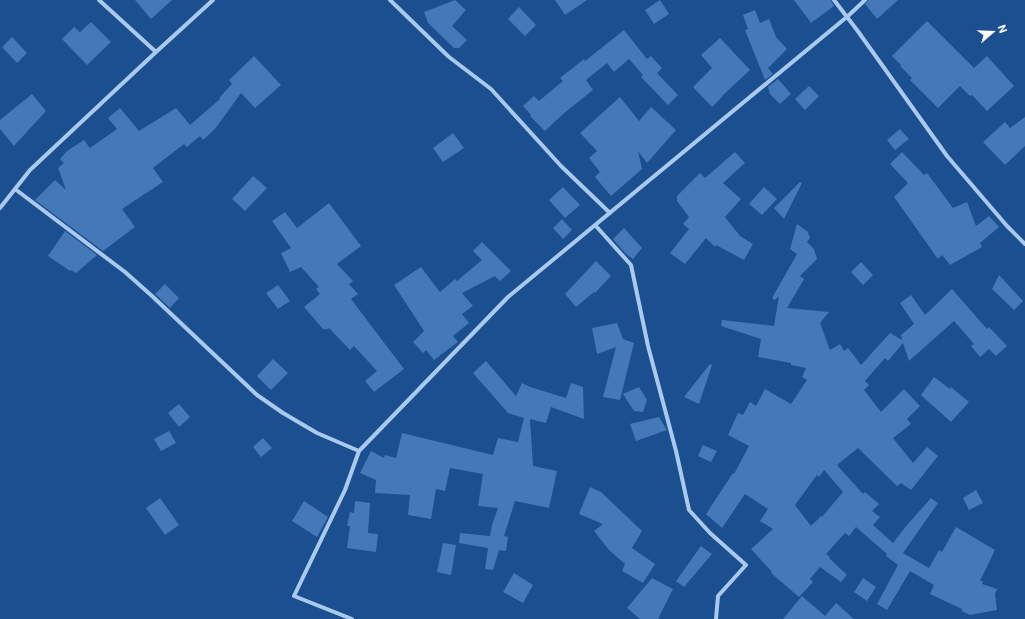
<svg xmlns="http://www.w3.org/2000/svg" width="1025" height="619" viewBox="0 0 1025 619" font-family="Roboto,sans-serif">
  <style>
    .building { fill: #4478b7; fill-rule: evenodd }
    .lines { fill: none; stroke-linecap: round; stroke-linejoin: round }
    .minor { stroke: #a9c9ee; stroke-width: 4 }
  </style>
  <rect width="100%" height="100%" fill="#1b4f8f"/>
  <path class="building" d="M135 0H172L151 19Z
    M455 0 466 10 452 26 467 40 459 48H454L428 23 424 12Z
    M555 0H587L565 15Z
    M660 0 669 14 654 24 645 10Z
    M794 0H831L834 6 811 23Z
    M868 0H898L877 19 865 4Z
    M519 7 536 25 525 36 508 19Z
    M755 10 760 23 769 19 776 37 787 49 768 68 773 74 765 80 745 30 748 29 743 15Z
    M927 21 974 68 987 56 1014 86 987 111 972 95 970 96 960 86 938 108 910 80 912 78 900 66 901 65 892 56Z
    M91 22 111 42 87 65 62 39 74 27 80 32Z
    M624 30 647 59 651 56 662 68 657 73 678 95 668 105 641 77 643 75 629 59 614 72 607 63 586 80 593 90 563 114 545 131 530 116 531 115 523 106 534 96 539 101 563 81 560 78 584 59 585 61Z
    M12 37 27 53 17 63 2 47Z
    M720 38 750 70 722 96V97L712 107 693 87 712 68 701 55Z
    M254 56 281 85 255 108 241 93 215 129 203 140 200 136 187 147 184 144 153 168 163 182 122 209 135 227 103 251 35 200 55 180 66 190 58 168 64 163 60 159 67 151 84 140 90 148 117 129 108 118 120 108 139 131 176 108 190 125 220 99 219 98 232 84 229 80Z
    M778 79 791 94 780 104 770 94 768 87Z
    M809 86 819 96 805 110 795 99Z
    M32 94 46 111 14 146 0 129V120Z
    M620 97 639 121 651 107 676 130 647 163 638 151 642 169 611 196 595 177 600 172 589 158 597 151 580 133Z
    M1025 117V146L1005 165 983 142 1005 122 1010 128Z
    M900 129 909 139 895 150 887 140Z
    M453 133 464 148 443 162 433 148Z
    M735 152 745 163 723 183 741 199 725 217 740 236 753 244 744 260 716 245 715 247 706 238 685 264 670 253 689 229 683 224 689 217 677 201V196L700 173 705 178Z
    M902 152 924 175 927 173 953 208 967 202 976 226 989 216 999 227 980 243 982 247 950 265 942 255 938 259 894 197 908 183 890 164Z
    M253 176 267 188 245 211 232 199Z
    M800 182 802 183 784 219 774 208Z
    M563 187 580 205 565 218 549 200Z
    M764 187 777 199 762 215 749 204Z
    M329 203 361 246 337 264 353 281 349 284 358 294 351 299 404 369 374 392 365 381 377 371 354 346 350 350 329 328 328 329H323L304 307 320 294 316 289 319 287 301 267 290 272 281 253 291 248 272 221 285 212 297 228Z
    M562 219 572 230 563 239 553 228Z
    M797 224 808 232 810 238 807 242 814 249 817 259 800 276 804 279 787 308 829 312 820 323 830 350 840 344 844 351 848 348 861 365 890 333 902 340 901 335 914 324 900 303 911 295 925 315 952 289 987 329 989 327 1007 346 996 356 989 349 980 357 971 346 974 344 954 321 909 361 903 343 888 361 885 358 865 381 869 385 864 390 881 412 904 389 920 406 907 419 911 424 893 438 913 463 927 447 938 456 911 490 901 483 897 486 858 448 837 465 863 494 865 492 879 504 872 511 880 517 873 525 893 543 907 525 931 498 938 503 903 553 929 568 939 550 942 552 956 527 995 550 980 581H983L982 584 997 589 995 594 997 610 970 615 962 611V609L930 594 934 585 910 571 887 610 877 604 898 565 886 556 887 554 856 527 849 536 845 533 826 554 830 557 829 558 847 575 841 582 820 567 810 579 813 582 799 597 771 573 772 572 751 549 773 529 760 521 768 509 745 494 722 528 706 514 733 473 734 474 749 446 728 435 738 413 743 415 750 402 756 406 765 389 791 404 807 380 802 377 806 368 791 365V363L758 357 761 339 721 326 722 320 774 326 779 296 775 300 772 298 797 254 790 249ZM824 470 843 492 822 517 821 516 811 526 795 505 817 475 819 477Z
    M624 228 642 248 633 259 626 254 613 239Z
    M65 231 97 255 76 273 71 270 70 271 48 256Z
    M482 242 511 271 500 281 495 276 462 293 473 306 462 314 469 323 453 336 458 342 434 360 426 350 423 353 413 342 424 331 394 285 421 267 440 292 455 279 457 281 482 260 473 251Z
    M596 261 611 276 595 293 594 292 576 307 565 294Z
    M861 262 873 275 863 285 851 272Z
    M999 275 1023 301 1014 310 992 289Z
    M165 284 179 298 170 308 155 294Z
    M278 285 290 301 278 309 266 293Z
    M617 323 623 339 634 343 620 400 603 397 616 347 597 354 592 328Z
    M273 359 288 373 271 390 257 376Z
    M486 361 516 396 522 383 530 387 566 398 571 383 583 387 584 419 551 407 546 423 530 419 533 466 557 471 549 508 515 501 504 536 508 537 506 551 499 550 493 570 485 569 488 548 459 543 460 533 490 536 492 525 498 508 478 506 483 474 450 468 445 491 436 489 431 519 408 515 410 495 375 493 376 480 360 473 371 451 384 458 385 455 396 458 402 433 493 455 498 438 518 442 524 418 508 413 473 373Z
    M710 364 712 365 699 404 684 397Z
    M934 377 950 389 951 387 969 402 951 422 921 395Z
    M639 387 647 400 643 412 634 411 623 394Z
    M179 404 190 417 179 427 168 413Z
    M659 417 667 430 636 441 630 424Z
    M169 431 176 443 161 451 154 439Z
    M263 438 272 448 261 457 253 447Z
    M703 445 717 451 711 462 698 456Z
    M590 487 601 492 642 531 632 548 655 564 643 583 622 571 625 564 609 550 594 531 603 524 579 514Z
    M976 490 983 503 969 510 963 498Z
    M160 498 179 525 165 535 146 508Z
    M304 501 328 517 317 537 292 521Z
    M355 501 370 503 368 533 378 534 376 552 347 548 350 526H347L350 512 354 513Z
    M443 543 456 545 451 575 437 572Z
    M701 546 712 554 684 587 676 581Z
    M514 573 533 585 523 603 503 592Z
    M652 578 673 589 658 619H640L627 608Z
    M863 578 876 587 867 601 854 592Z
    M802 596 825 616 836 603 854 619H783Z"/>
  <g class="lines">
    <path class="minor" d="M99 0 156 52
      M390 0 449 57 491 89 561 166 610 213
      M834 0 857 30 947 156 1007 226 1025 244
      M15 189 125 272 152 296 257 395 283 413 317 433 359 451
      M0 208 30 170 156 52 213 0
      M595 225 631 265 648 346 676 451 689 510 710 533 746 565 718 596 716 619
      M352 619 294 596 345 490 359 451 508 297 848 16 865 0"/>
  </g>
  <g transform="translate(993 32) rotate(71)" stroke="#1b4f8f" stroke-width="3" paint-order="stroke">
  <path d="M0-3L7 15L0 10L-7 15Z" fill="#ffffff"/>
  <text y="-6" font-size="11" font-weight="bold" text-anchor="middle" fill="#ffffff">N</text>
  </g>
</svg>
